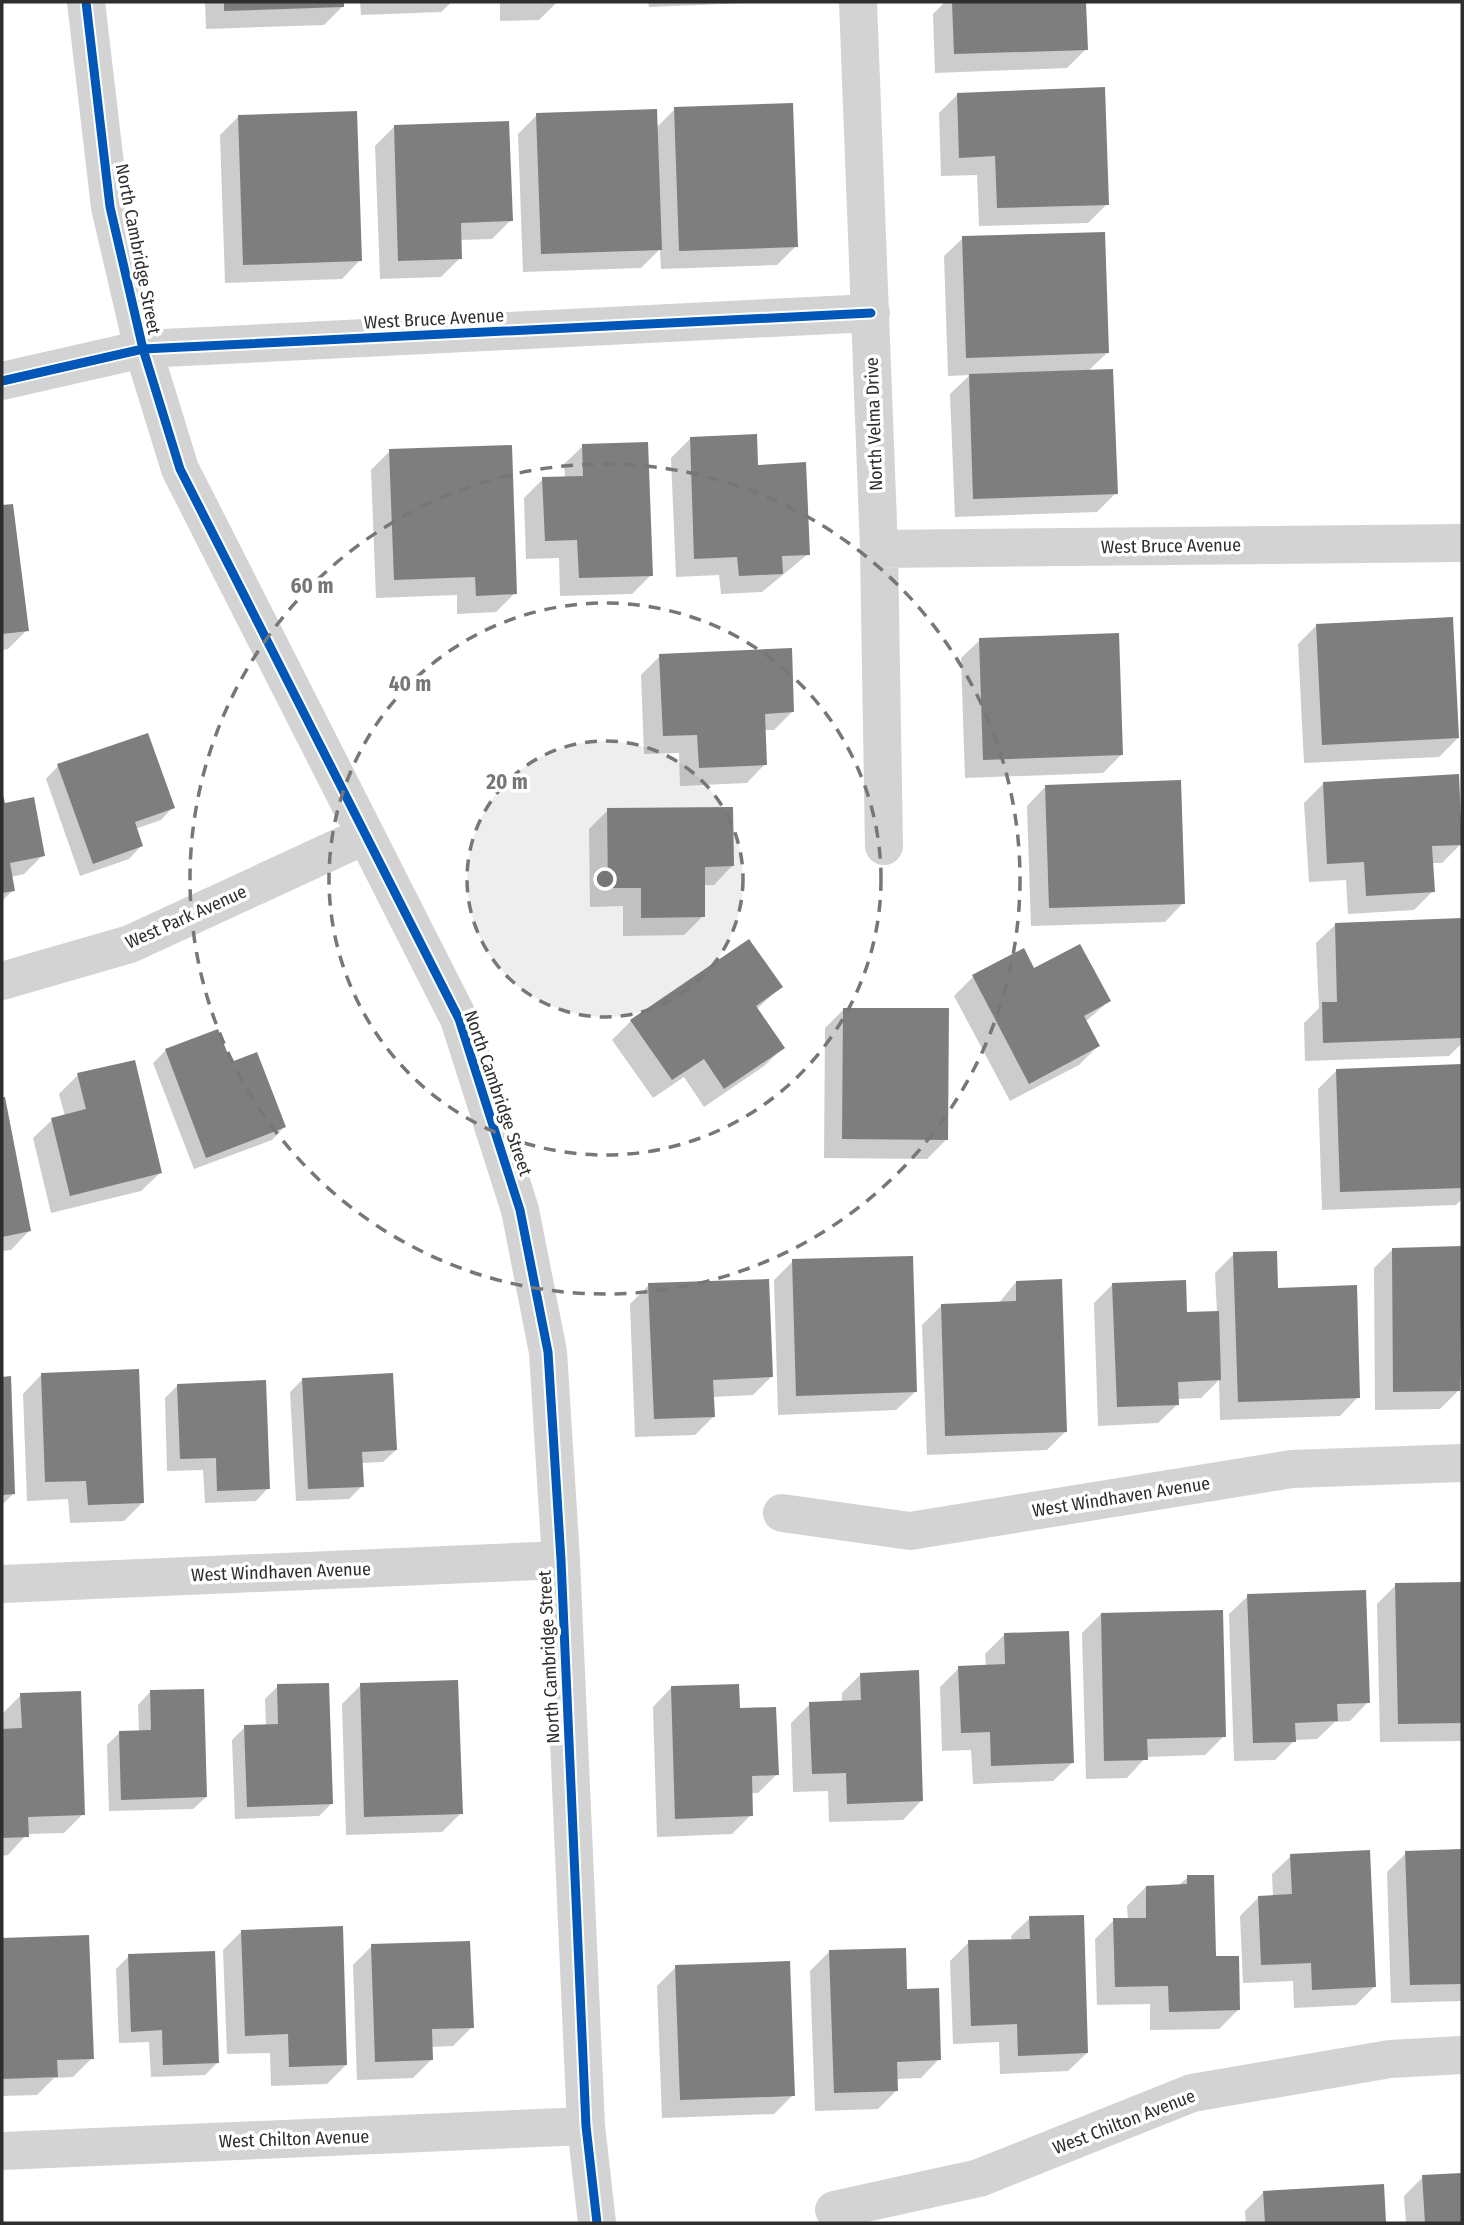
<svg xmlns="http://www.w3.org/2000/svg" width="1464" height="2225" viewBox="0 0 1464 2225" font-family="'Fira Sans Condensed',sans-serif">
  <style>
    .shadow { fill: #0003 }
    .building { fill: #7e7e7e }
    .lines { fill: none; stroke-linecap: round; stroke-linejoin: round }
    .minor { stroke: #d3d3d3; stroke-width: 38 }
    .cycleway-casing { stroke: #fff; stroke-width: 13 }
    .cycleway { stroke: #0057b8; stroke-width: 9 }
    .ring { fill: none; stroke: #777; stroke-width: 3.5; stroke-dasharray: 12 9 }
    .labels { text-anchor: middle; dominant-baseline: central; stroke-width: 7; stroke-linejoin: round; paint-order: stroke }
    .street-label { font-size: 18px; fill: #2e2e2e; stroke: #fff }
    .centre { fill: #777; stroke: #fff; stroke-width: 3.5 }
    .ring-label { font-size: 21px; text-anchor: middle; font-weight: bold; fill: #777; stroke: #fff; stroke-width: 7; stroke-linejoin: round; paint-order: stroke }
  </style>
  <rect width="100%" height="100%" fill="#fff"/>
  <path class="shadow" d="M205 2H342L343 6 324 25 206 29Z
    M360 2H452L441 12 361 15Z
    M500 2H557L539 20 500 21Z
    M648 2H770L649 7Z
    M945 2H1084L1086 49 1067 68 935 73 933 14Z
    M958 94 1107 204 1088 223 979 226 977 175 941 176 939 113Z
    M675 109 796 246 777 265 661 269 660 249 641 268 523 272 518 134 537 115 656 128Z
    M239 116 360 260 342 279 225 283 220 135Z
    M394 127 511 220 492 239 460 240V258L441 277 380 279 375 146Z
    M963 238 1107 353 1088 371 1116 493 1097 512 955 517 950 394 970 375 948 376 944 256Z
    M690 439 756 466 808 554 762 592 721 594 719 575 676 577 671 458Z
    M583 446 651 575 632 594 560 596 559 558 526 559 524 498 543 479 565 478 564 464Z
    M390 451 515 593 496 612 457 614V595L376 598 371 470Z
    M11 506 27 630 8 649 2 650V507Z
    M1317 625 1458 738 1439 757 1304 763 1298 644Z
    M980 640 1122 754 1103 773 965 778 961 658Z
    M660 656 793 711 774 730H764L765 764 747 783 680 786 679 753 644 754 641 675Z
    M58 766 173 807 161 820 135 829 141 846 129 859 80 876 46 779Z
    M1323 784 1461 844 1442 863H1431L1433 891 1414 910 1348 914 1346 880 1309 882 1304 803Z
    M1045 787 1183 903 1165 922 1031 926 1027 806Z
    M2 794 4 805 43 855 24 874 11 877 13 890 2 901Z
    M608 810 732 866 714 885H703V916L684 935 623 936V906L590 907 589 829Z
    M1462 920V1043L1449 1056 1305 1061 1304 1023 1319 1008 1316 943 1335 925Z
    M1023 950 1034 970 1109 1001 1085 1022 1098 1046 1079 1065 1010 1101 954 996 973 977Z
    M780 987 756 1010 783 1048 764 1066 704 1107 684 1077 653 1098 612 1040 631 1021Z
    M844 1009 946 1140 927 1159 824 1158 825 1028Z
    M166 1050 230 1064 284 1127 272 1140 194 1169 153 1063Z
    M1462 1066V1199L1456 1205 1322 1210 1318 1089 1337 1070Z
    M78 1075 160 1173 141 1191 51 1213 33 1138 52 1120 65 1116 59 1094Z
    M2 1099 29 1231 11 1250 2 1251Z
    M1462 1248V1378H1458L1459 1390 1440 1409 1375 1410 1374 1268 1393 1249Z
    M1234 1254 1276 1289 1358 1397 1340 1416 1220 1420 1219 1380 1201 1398 1177 1399V1405L1158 1423 1098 1426 1094 1303 1113 1284 1186 1314 1217 1313 1215 1273Z
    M793 1261 915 1392 896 1410 778 1415 774 1280Z
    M1016 1282 1066 1431 1047 1450 927 1455 922 1325 941 1306 998 1304Z
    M649 1285 771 1377 753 1395 713 1397 714 1416 695 1435 635 1437 630 1304Z
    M41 1375 143 1502 124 1521 70 1523 68 1499 27 1501 23 1394Z
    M2 1378H9L13 1494 2 1505Z
    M303 1379 396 1450 383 1462 361 1463 362 1486 349 1499 296 1501 290 1392Z
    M178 1385 268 1488 256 1501 205 1503 203 1470 167 1471 165 1398Z
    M1462 1584V1741L1380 1742 1377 1604 1396 1585Z
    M1248 1596 1368 1702 1350 1721 1335 1722 1317 1739 1295 1740 1275 1760 1234 1761 1229 1614Z
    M1101 1614 1224 1736 1205 1755 1146 1757 1127 1778 1086 1779 1082 1633Z
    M1004 1635 1072 1763 1053 1781 973 1784 971 1750 942 1751 940 1687 959 1668 986 1667 985 1654Z
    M861 1674 921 1801 903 1820 829 1822 828 1791 793 1792 791 1723 810 1704 842 1703V1693Z
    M361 1685 461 1813 442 1832 346 1835 342 1704Z
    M278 1686 331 1804 319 1816 235 1819 232 1740 245 1727 266 1726 265 1699Z
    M671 1688 739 1710 777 1774 758 1793H751V1815L732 1834 657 1837 653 1707Z
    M150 1692 206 1797 193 1809 109 1811 107 1745 120 1732H139L138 1705Z
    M21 1695 83 1814 64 1833 27 1834 8 1855 2 1856V1714Z
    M1462 1849V2001L1391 2003 1387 1872 1406 1853Z
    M1291 1856 1374 1987 1356 2005 1294 2008 1293 1981 1243 1983 1240 1916 1259 1897H1273L1272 1874Z
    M1188 1877 1214 1958 1238 2010 1219 2029 1150 2030V2004L1097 2005 1095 1939 1114 1920H1128L1127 1906 1146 1887 1178 1886Z
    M1030 1918 1087 2053 1068 2071 1000 2074 999 2042 953 2044 950 1961 969 1942 1012 1941 1011 1936Z
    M242 1931 346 2065 327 2084 271 2086 270 2053 227 2054 223 1950Z
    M88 1937 92 2058 73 2077 54 2078 37 2095 2 2096V1940Z
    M372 1946 472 2027 453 2046 431 2047 432 2059 413 2078 357 2080 353 1965Z
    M829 1952 906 1991 939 2059 921 2078 896 2079 897 2090 878 2109 815 2111 810 1971Z
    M129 1956 218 2062 205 2075 151 2077 149 2042 119 2043 116 1969Z
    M676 1967 793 2095 774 2114 662 2118 657 1986Z
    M1462 2174V2223H1406L1404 2196 1423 2177Z
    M1382 2186 1384 2223H1246L1245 2211 1264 2192Z"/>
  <path class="building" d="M224 2H344V7L224 11Z
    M952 2H1086L1088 50 954 54Z
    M1105 87 1109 205 997 208 995 156 959 158 957 93Z
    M793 103 798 247 679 251 674 107Z
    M657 109 662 250 541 254 536 113Z
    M357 111 362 261 243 265 238 115Z
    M509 121 513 221 461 223 462 259 398 261 394 125Z
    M1105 232 1109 353 966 358 962 236Z
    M1113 369 1118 494 973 499 969 374Z
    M757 434 758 465 806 462 810 555 782 556 783 574 739 576 737 557 694 559 690 437Z
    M648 442 653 576 579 578 577 540 545 541 542 477 583 476 582 444Z
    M512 445 517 594 476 596 475 577 394 580 389 449Z
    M13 504 29 631 2 634V505Z
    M1453 617 1459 738 1322 745 1316 624Z
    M1119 633 1123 755 983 760 979 638Z
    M792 648 794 712 765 714 767 765 699 768 697 735 663 736 659 654Z
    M148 733 175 808 135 822 143 846 93 864 57 764Z
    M1459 774 1462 845 1432 846 1435 892 1366 896 1364 862 1327 864 1323 782Z
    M1181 780 1185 904 1049 908 1045 785Z
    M2 791 5 803 34 797 45 856 10 863 15 891 2 893Z
    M733 807 734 866 705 867V917L641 918V888H608L607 808Z
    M1462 918V1038L1323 1043 1322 1002H1337L1335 923Z
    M749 939 783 987 756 1006 785 1048 724 1089 704 1059 672 1080 630 1020Z
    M1080 944 1111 1001 1084 1016 1100 1046 1029 1084 972 975 1024 948 1034 968Z
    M843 1008H949L948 1140 842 1139Z
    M218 1029 231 1062 257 1052 286 1127 206 1158 165 1049Z
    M135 1060 162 1173 70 1196 51 1118 86 1109 77 1073Z
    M1462 1064V1188L1340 1192 1336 1069Z
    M2 1097H5L31 1231 2 1237Z
    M1462 1246 1460 1391 1393 1392 1392 1248Z
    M1277 1251 1278 1288 1357 1285 1360 1398 1238 1402 1233 1252Z
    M913 1256 917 1392 796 1396 792 1259Z
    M769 1279 773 1377 713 1380 715 1417 654 1419 648 1283Z
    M1062 1279 1067 1432 945 1436 941 1304 1016 1301V1281Z
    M1186 1280 1187 1312 1219 1311 1221 1380 1178 1382 1179 1405 1117 1407 1112 1283Z
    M139 1369 144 1503 88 1505 86 1481 45 1482 41 1373Z
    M393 1373 397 1450 362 1452 364 1487 308 1489 302 1378Z
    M11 1376 15 1494 2 1495V1377Z
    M266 1380 270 1489 217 1491 216 1458 180 1459 177 1384Z
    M1462 1582V1723L1398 1724 1395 1583Z
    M1366 1590 1370 1703 1337 1704 1338 1721 1295 1723 1296 1742 1253 1743 1247 1594Z
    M1223 1610 1226 1737 1147 1739 1148 1760 1104 1761 1101 1613Z
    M1069 1631 1074 1763 991 1766 990 1732 961 1733 958 1666 1005 1664 1004 1633Z
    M919 1670 923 1801 847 1804 846 1773 812 1774 809 1702 861 1700 860 1673Z
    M458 1680 463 1814 364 1817 360 1683Z
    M329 1683 333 1804 247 1807 244 1725 278 1724 277 1684Z
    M739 1684 740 1708 776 1707 779 1775 752 1776 753 1816 675 1819 671 1686Z
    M204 1689 207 1797 121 1800 119 1731 151 1730 150 1690Z
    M81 1691 85 1815 28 1817 29 1837 2 1838V1729L22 1728 20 1693Z
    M1462 1849V1984L1410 1985 1405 1851Z
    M1370 1850 1376 1987 1312 1990 1311 1963 1261 1965 1258 1896 1292 1894 1290 1854Z
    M1187 1875H1214L1216 1956H1239L1240 2010 1169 2012 1168 1986 1115 1987 1113 1918H1146V1886L1187 1884Z
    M1084 1915 1088 2053 1018 2056 1017 2024 971 2026 968 1940 1030 1939 1029 1916Z
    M343 1926 347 2065 289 2067 288 2034 245 2036 241 1930Z
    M89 1935 94 2059 57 2060 58 2077 2 2079V1938Z
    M470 1941 474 2028 432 2029 433 2060 375 2062 371 1944Z
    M906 1948 907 1989 939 1988 941 2060 897 2062 898 2091 834 2093 829 1950Z
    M215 1951 219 2063 163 2065 162 2030 131 2032 128 1954Z
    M790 1961 795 2096 680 2100 675 1965Z
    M1462 2173V2223H1425L1422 2175Z
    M1384 2184 1386 2223H1265L1263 2191Z"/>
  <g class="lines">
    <path class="minor" d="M86 2 110 207 143 349 180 469 459 1019 520 1210 548 1352 561 1560 586 2126 597 2223
      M858 2 879 549 884 846
      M2 381 143 349 871 313
      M879 549 1462 543
      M2 981 130 944 364 836
      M782 1513 910 1531 1292 1469 1462 1463
      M2 1584 561 1560
      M2 2151 586 2126
      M834 2210 979 2178 1192 2093 1390 2059 1462 2055"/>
    <defs>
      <path id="cycleway" d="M86 2 110 207 143 349 180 469 459 1019 520 1210 548 1352 561 1560 586 2126 597 2223
        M2 381 143 349 871 313"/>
    </defs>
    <use href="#cycleway" class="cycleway-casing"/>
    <use href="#cycleway" class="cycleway"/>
  </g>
  <circle cx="605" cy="879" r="138" fill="#777" fill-opacity=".12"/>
  <g class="ring">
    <circle cx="605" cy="879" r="138"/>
    <circle cx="605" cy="879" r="276"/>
    <circle cx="605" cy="879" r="415"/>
  </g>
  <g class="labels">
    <g class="street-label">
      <text transform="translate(138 249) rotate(79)">North Cambridge Street</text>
      <text transform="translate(434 319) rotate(-3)">West Bruce Avenue</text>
      <text transform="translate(874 424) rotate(-92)">North Velma Drive</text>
      <text transform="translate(1171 546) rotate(-1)">West Bruce Avenue</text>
      <text transform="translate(186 917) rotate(-24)">West Park Avenue</text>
      <text transform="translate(498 1093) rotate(71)">North Cambridge Street</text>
      <text transform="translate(1121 1497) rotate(-9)">West Windhaven Avenue</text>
      <text transform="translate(281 1572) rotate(-2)">West Windhaven Avenue</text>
      <text transform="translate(549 1657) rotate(-93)">North Cambridge Street</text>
      <text transform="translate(1124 2122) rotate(-21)">West Chilton Avenue</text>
      <text transform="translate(294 2139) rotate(-2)">West Chilton Avenue</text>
    </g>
  </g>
  <circle cx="605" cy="879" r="10" class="centre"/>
  <g class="ring-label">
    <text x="312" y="593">60 m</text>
    <text x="410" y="691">40 m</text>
    <text x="507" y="789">20 m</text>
  </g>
  <rect width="1464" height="2225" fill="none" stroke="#2e2e2e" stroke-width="7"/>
</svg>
